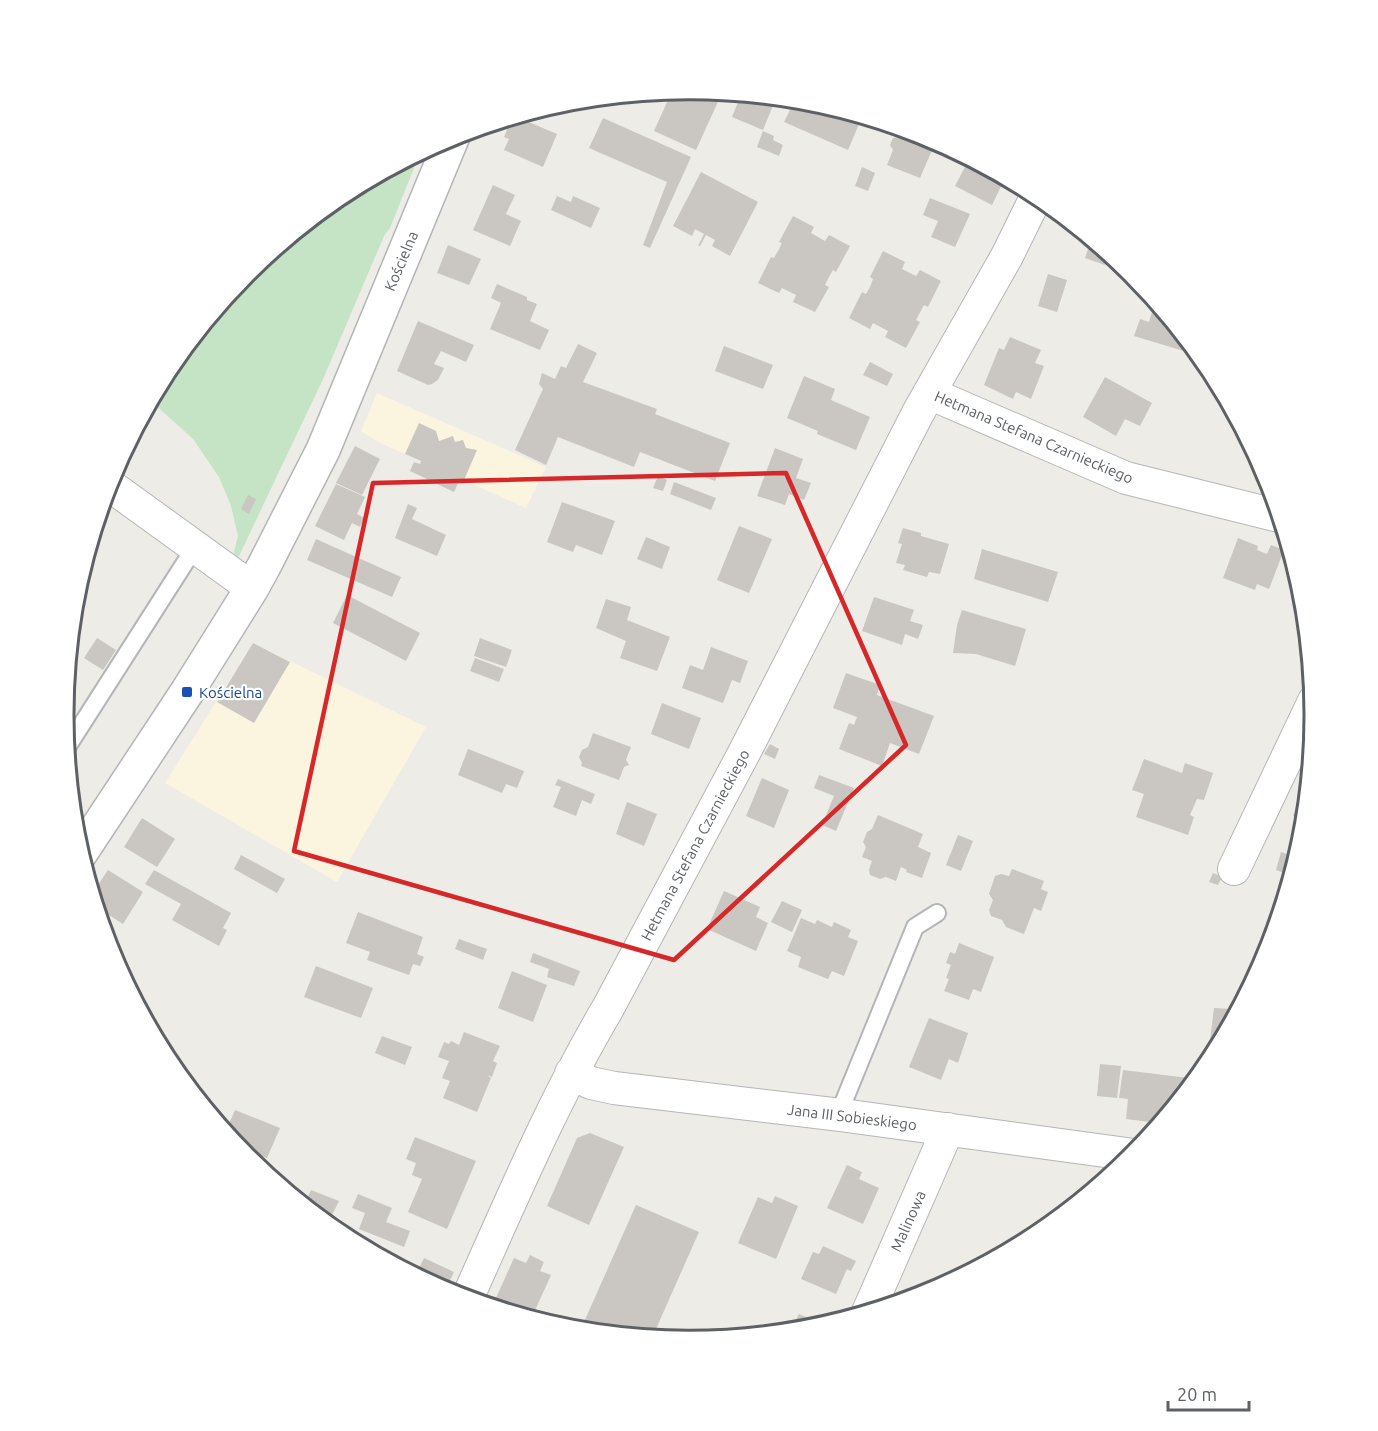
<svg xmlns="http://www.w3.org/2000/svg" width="1378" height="1431" viewBox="0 0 1378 1431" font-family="Ubuntu,sans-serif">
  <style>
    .commercial { fill: #fbf4de }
    .green { fill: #c5e3c5 }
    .building { fill: #cac7c2 }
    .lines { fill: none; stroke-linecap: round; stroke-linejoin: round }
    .service-casing { stroke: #b3b6b9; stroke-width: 20 }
    .minor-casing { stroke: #b3b6b9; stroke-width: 34 }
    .tertiary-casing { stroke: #b3b6b9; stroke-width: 36 }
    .service { stroke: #fff; stroke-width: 16 }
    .minor { stroke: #fff; stroke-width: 32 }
    .tertiary { stroke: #fff; stroke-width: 33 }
    .marked { fill: none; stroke: #d62828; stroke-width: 4.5; stroke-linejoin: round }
    .transit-dot { fill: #1a4fb4; stroke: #fff; stroke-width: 2 }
    .labels { text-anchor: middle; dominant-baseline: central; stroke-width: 4.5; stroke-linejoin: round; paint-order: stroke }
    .street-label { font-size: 15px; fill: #5d6165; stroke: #fff }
    .transit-label { font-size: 15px; fill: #164399; stroke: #fff; text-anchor: start }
    .rim { fill: none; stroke: #5d6165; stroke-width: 3 }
  </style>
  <rect width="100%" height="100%" fill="#eeece6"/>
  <path class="commercial" d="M377 393 546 467 526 508 378 442 361 431Z
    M253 643 426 727 337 882 165 783Z"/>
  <path class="green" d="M420 153 390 228 384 236 324 377 239 556 232 560 238 536 231 506 219 477 193 439 151 401 169 367 247 273 342 195Z"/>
  <path class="building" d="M689 90 722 93 696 150 654 131 672 91Z
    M741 95 776 98 763 130 732 117Z
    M798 100 811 102 862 117 848 150 784 122 793 104 795 106Z
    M517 117 557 134 543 167 504 150 509 139 504 137 512 118Z
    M603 118 691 157 650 248 643 245 667 182 589 148Z
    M902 129 936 141 920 178 887 165 893 150 890 145 893 138 898 137Z
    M763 131 774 136 773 140 783 145 779 156 757 147Z
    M969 159 1005 178 992 205 955 186Z
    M862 167 875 173 868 191 855 186Z
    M701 172 758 202 730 256 712 246 715 240 706 235 700 246H698L704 234 695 229 692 236 673 226Z
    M493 185 515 195 506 214 521 221 510 246 473 230Z
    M557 196 571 202 573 196 600 208 591 228 551 210Z
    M930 198 970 214 955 247 931 237 938 221 923 215Z
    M793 216 814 227 811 233 825 241 829 235 850 246 836 272 833 270 829 277 825 285 829 287 815 312 793 302 796 295 782 288 779 293 758 283 771 257 774 258 778 251 782 243 779 242Z
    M1091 240 1118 261 1107 258 1105 265 1085 258Z
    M448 245 481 259 469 285 437 273Z
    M883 251 905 262 902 269 916 276 920 270 941 281 928 307 924 305 916 320 920 322 906 348 885 337 888 331 873 323 870 329 849 318 862 292 866 294 870 287 873 279 870 277Z
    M1048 274 1067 280 1057 312 1038 306Z
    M497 284 527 297V300L537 304 530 321 549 330 540 350 490 329 501 303 491 298Z
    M1152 312 1168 317 1200 356 1134 336 1140 319 1149 322Z
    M418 321 474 345 466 362 441 351 434 364 444 368 438 380 432 384 428 385 397 371Z
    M1010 337 1041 350 1035 363 1044 366 1031 399 1016 392 1013 399 984 385 999 348 1004 350Z
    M578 344 597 353 583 382 657 409 655 414 730 443 715 481 640 452 634 467 558 437 546 465 515 450 543 389 539 384 542 373 555 379 561 366 566 368Z
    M724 346 773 365 763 389 715 371Z
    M870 362 893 374 887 386 863 375Z
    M804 376 835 389 831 400 870 417 856 450 817 434 818 431 787 418Z
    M1105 377 1152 403 1140 426 1125 419 1116 436 1083 417Z
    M419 423 436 431 439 441 453 436 455 442 463 440 466 448 477 450 464 480 460 479 454 492 410 471 414 462 420 464 421 461 405 454Z
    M355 446 380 459 362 495 336 483Z
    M775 448 803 459 796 478 811 483 804 500 789 494 785 505 757 496Z
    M658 476 667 480 663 491 653 488Z
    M674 482 716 498 711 510 670 494Z
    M336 484 365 497 357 514 364 518 360 527 352 523 344 540 315 526Z
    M248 495 256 499 249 514 241 509Z
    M562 502 615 521 602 555 576 545 573 552 547 542Z
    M408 504 417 508 412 519 446 535 437 556 395 538Z
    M739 526 772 539 749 593 717 580Z
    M903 528 921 533V536L949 544 940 574 929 572 927 577 903 570 905 565 896 563 902 544 898 543Z
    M646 537 670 547 662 569 637 559Z
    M1238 538 1258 546 1257 550 1267 554 1271 545 1284 550 1269 589 1257 584 1255 590 1223 578Z
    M316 539 401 577 392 597 307 560Z
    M982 549 1058 572 1048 602 974 579Z
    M347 595 420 633 406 661 333 623Z
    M874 597 914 610 910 621 923 625 918 639 905 634 902 645 862 631Z
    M606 599 631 607 627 620 670 637 657 671 620 658 626 641 596 628Z
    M962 610 1026 629 1015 666 976 654 953 653 957 625Z
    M97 638 116 650 103 670 84 658Z
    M480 638 512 650 506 667 474 656Z
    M253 643 290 662 254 723 217 702Z
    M711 647 748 661 740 683 732 680 723 703 682 688 690 665 703 670Z
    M475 658 504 669 499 682 470 671Z
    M846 673 880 685 877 695 934 716 919 754 890 743 882 766 839 749 849 723 854 725 857 717 833 708Z
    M662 703 701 718 689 749 651 734Z
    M593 733 631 747 626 760 629 765 624 767 619 780 581 766 582 763 579 757 582 750 588 747Z
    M770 744 779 749 775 759 764 754Z
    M468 749 524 771 517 788 506 784 502 793 458 775Z
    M1144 759 1182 773 1185 763 1213 773 1204 800 1197 799 1190 815 1194 817 1188 835 1136 817 1144 794 1132 790Z
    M819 775 854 788 836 831 822 825 834 796 814 788Z
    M762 778 789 790 774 828 746 816Z
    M558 779 595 794 591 804 582 800 576 816 553 807 561 787 555 785Z
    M1299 799 1307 801 1303 838 1285 898 1279 896 1287 874 1276 870 1281 852 1287 854 1293 837 1299 818 1293 816Z
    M627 802 657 814 644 846 616 834Z
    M878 815 923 834 918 847 931 853 922 878 906 872 907 870 901 867 896 881 886 877 880 879 870 875 869 870 872 861 862 857 866 847 863 842 867 832 872 829Z
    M142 818 175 839 157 867 124 847Z
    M958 835 973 841 961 871 946 865Z
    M241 855 285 879 277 893 234 869Z
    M1012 869 1044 881 1041 889 1048 892 1041 911 1034 908 1024 934 1006 927 1002 920 991 916 989 910 993 900 989 894 995 876 1001 874 1009 876Z
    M108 870 143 892 123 924 96 907 92 894Z
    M154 870 231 913 223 928 227 930 219 946 172 920 181 904 145 884Z
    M1213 873 1222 877 1218 885 1209 882Z
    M724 891 760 907 756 917 768 923 756 951 707 929Z
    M782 901 802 910 792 932 771 922Z
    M358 912 423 937 417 954 424 957 420 966 413 964 409 975 367 960 370 952 346 943Z
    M801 918 815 924 817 920 832 927 834 922 851 930 848 937 858 941 844 976 832 971 828 979 798 967 801 957 787 951Z
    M459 939 487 949 483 960 455 949Z
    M959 943 994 957 981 992 973 989 969 1000 944 991 949 979 946 978 951 965 946 963 950 952 955 954Z
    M533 953 580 971 574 986 547 977 549 969 530 962Z
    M316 966 373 988 361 1018 304 997Z
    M512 971 547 985 533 1022 498 1008Z
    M1214 1008 1232 1009 1231 1024 1213 1056H1208Z
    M929 1018 968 1033 958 1063 949 1059 941 1080 909 1067Z
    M464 1032 500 1046 493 1061 497 1063 492 1077 487 1075 491 1078 477 1112 443 1098 450 1081 442 1078 449 1061 438 1057 444 1042 449 1044 451 1041 459 1045Z
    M382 1036 412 1047 405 1065 375 1053Z
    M1100 1064 1121 1066 1117 1098 1097 1096Z
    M1123 1070 1164 1075 1197 1079 1166 1116 1159 1115 1158 1123 1126 1119 1128 1099 1119 1098Z
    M235 1110 280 1128 267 1158 236 1146 225 1133Z
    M590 1133 624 1147 589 1225 547 1206 577 1138Z
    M415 1137 476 1161 447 1229 408 1212 422 1179 412 1175 416 1163 406 1159Z
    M847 1165 862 1172 859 1179 879 1188 863 1224 827 1208Z
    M311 1190 339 1201 327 1225 304 1206Z
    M358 1194 392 1208 386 1222 410 1231 404 1247 359 1229 365 1213 352 1208Z
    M775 1196 798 1206 776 1259 738 1243 758 1197 772 1203Z
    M636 1205 699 1232 652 1338 580 1331Z
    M823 1246 856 1261 851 1271 847 1269 836 1294 801 1279 813 1252 819 1254Z
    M530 1255 544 1262 540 1271 551 1275 533 1315 496 1298 514 1258 526 1263Z
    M424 1258 454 1272 445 1291 403 1269 406 1264 418 1270Z
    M799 1314 824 1325 811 1330 786 1332 789 1324 793 1326Z"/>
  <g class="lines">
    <defs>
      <path id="service" d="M66 749 195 547
        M841 1115 844 1101 915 927 937 913"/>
      <path id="minor" d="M929 393 1126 478 1279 516
        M108 484 252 588
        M1234 869 1314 701
        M571 1073 591 1083 614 1088 841 1115 1134 1155
        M467 1299C511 1201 553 1101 608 1008L744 753 918 413 1007 256 1037 195
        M868 1312 948 1129"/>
      <path id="tertiary" d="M80 854 187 692 252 588 264 566 323 450 453 136"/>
    </defs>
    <use href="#service" class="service-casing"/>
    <use href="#minor" class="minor-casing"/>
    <use href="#tertiary" class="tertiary-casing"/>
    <use href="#service" class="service"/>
    <use href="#minor" class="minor"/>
    <use href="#tertiary" class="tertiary"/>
  </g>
  <path class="marked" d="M786 473 906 745 674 960 294 851 373 483Z"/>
  <rect class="transit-dot" x="181" y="686" width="12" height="12" rx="3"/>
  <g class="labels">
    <g class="street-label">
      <text transform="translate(401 261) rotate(-67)">Kościelna</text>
      <text transform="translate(1034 437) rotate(23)">Hetmana Stefana Czarnieckiego</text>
      <text transform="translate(695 845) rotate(-62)">Hetmana Stefana Czarnieckiego</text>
      <text transform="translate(852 1117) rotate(7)">Jana III Sobieskiego</text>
      <text transform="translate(908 1221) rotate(-66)">Malinowa</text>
    </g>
    <g class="transit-label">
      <text x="199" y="692">Kościelna</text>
    </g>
  </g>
  <path d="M0 0H1378V1431H0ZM74 715a615 615 0 1 1 1230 0a615 615 0 1 1-1230 0Z" fill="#fff" fill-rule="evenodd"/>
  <path class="rim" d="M74 715a615 615 0 1 1 1230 0a615 615 0 1 1-1230 0Z"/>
  <path d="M1168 1401v9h81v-9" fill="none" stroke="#5d6165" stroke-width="3"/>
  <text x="1177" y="1401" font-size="18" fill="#5d6165" stroke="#ffffff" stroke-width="4.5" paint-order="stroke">20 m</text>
</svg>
